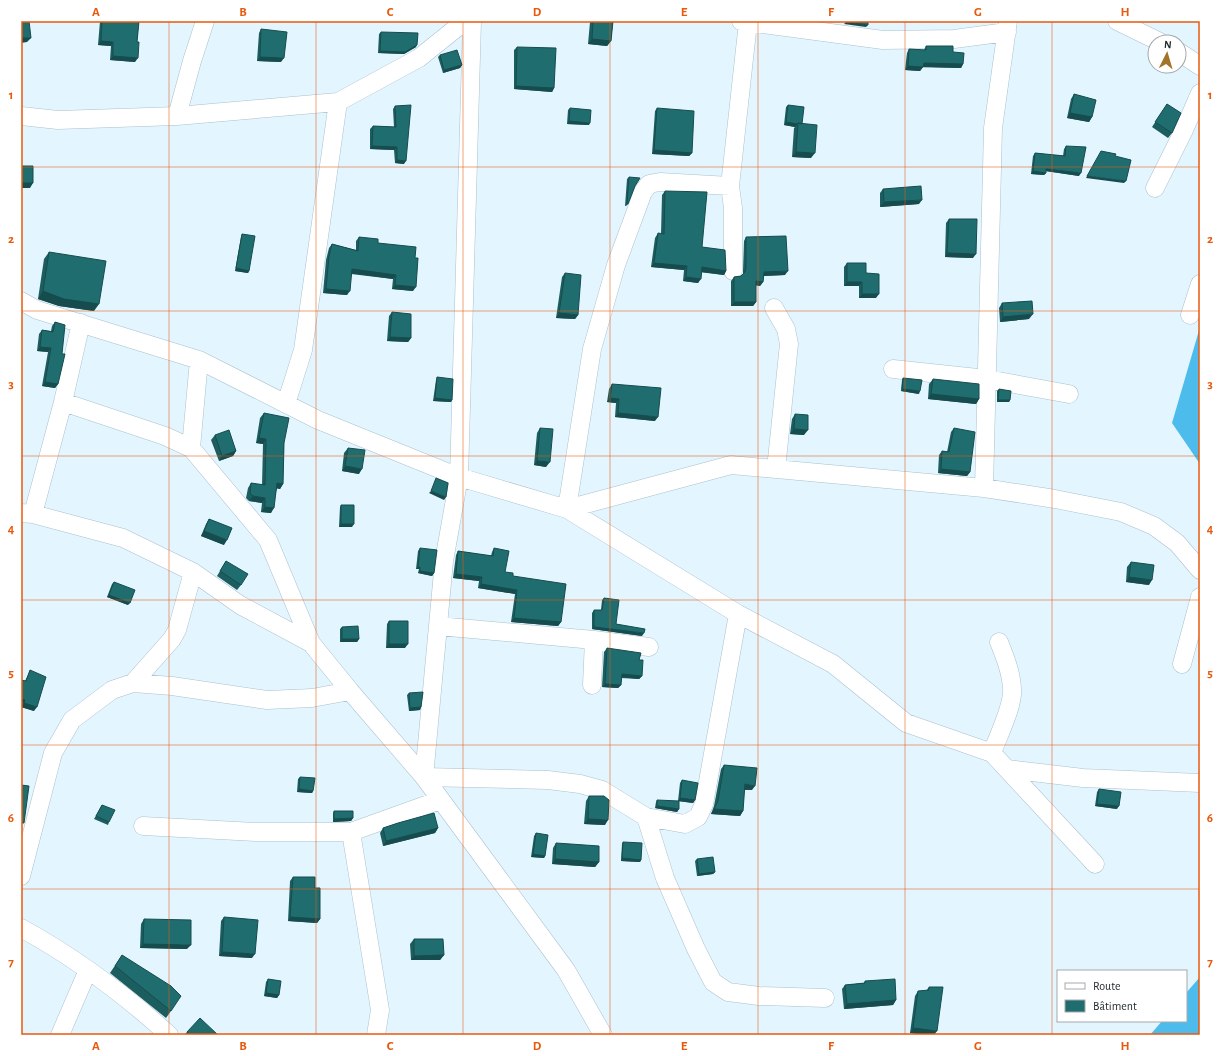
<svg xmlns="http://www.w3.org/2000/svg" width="1221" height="1056" viewBox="0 0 1221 1056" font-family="'Alegreya Sans',sans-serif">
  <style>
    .forest { fill: #4dbcec }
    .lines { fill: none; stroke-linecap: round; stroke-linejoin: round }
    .street-casing { stroke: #abc1cc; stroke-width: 19 }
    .street { stroke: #fff; stroke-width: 18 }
    .wall { fill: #1c5e60 }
    .shaded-wall { fill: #164c4e }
    .building { fill: #206d70; stroke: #164c4e }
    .grid { fill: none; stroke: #e8590c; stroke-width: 1; stroke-opacity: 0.55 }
    .neatline { fill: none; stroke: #e8590c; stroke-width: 1.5 }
    .grid-label { font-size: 13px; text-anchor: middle; font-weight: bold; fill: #e8590c }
  </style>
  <rect width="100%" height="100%" fill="#e3f5ff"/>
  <path class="forest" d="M1200 327V464L1172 423Z
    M1200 977V1035H1150L1162 1021H1186V993Z"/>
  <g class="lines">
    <defs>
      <path id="street" d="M741 21 883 40 954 39 1007 32
        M1117 21 1160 42
        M1179 52 1200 66
        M21 116 58 120 177 116 338 102 419 58 465 21
        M177 116 192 61 205 21
        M730 186 733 208V271
        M1155 188 1184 130 1200 93
        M21 301 37 310 199 360 318 420 459 477 472 21
        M774 308 786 329 789 344 776 469
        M1190 315 1200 284
        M893 369 987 379 1069 394
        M63 402 165 436 191 448 268 540 311 643 350 691 424 777 548 780 580 784 602 790 646 817 685 824 698 817 704 804 738 614
        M286 404 303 350 338 102
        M191 448 199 360
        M984 488 993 128 1008 21
        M21 513 33 514 123 538 193 572 240 605 311 643
        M33 514 63 402 81 323
        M438 626 594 640 649 647
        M1182 664 1200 597
        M133 683 172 639 177 630 193 572
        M592 685 594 640
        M992 753C998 736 1014 705 1012 688 1011 672 1005 657 999 642
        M1007 769 1083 778 1200 783
        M646 817 665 878 696 949 713 982 728 992 759 996 825 998
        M143 826 256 832H351L440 800
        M351 832 380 1010 376 1035
        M1095 864 992 753 906 723 833 664 738 614 567 509 731 465 984 488 1055 499 1121 512 1154 526 1177 543 1200 570
        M21 876 53 753 72 720 112 690 133 683 172 686 267 700 312 698 350 691
        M21 928C74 957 124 994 169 1035
        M60 1035 88 970
        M603 1035 566 970 424 777 444 561 459 477 567 509 592 349 616 265 643 192 649 184 660 182 730 186 748 22"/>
    </defs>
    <use href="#street" class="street-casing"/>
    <use href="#street" class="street"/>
  </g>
  <path class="wall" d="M100 21H139L135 62 110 60 111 46 98 45Z
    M591 21H613L611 41 607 46 588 44 590 22Z
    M261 29 281 62 257 61 259 33Z
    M381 32 416 47 404 54 378 53 379 34Z
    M926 46 953 52 963 64 961 68 923 67 920 71 905 70 907 53 909 49 924 50Z
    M517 47 554 88 552 92 514 89V50Z
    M440 55 462 65 460 68 443 73 438 57Z
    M1074 94 1092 117 1089 122 1067 118 1071 99Z
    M1167 104 1172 133 1168 138 1152 127Z
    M788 105 802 124 811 158 792 157 794 128 795 127 784 125 786 107Z
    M395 106 404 164 395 163 394 150 370 149V129L373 126 394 127 393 109Z
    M570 108 589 125 567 124 568 110Z
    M657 108 692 153 689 156 652 154 655 111Z
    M1066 146 1079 176 1046 171V173L1044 175 1031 174 1033 156 1035 153 1063 156 1064 149Z
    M629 177 628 204 626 206H625L627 179Z
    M883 189 919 204 880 207V193Z
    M665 191 702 247 726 271 724 275 702 272 698 283 683 281 684 270 651 267 655 238 658 233 661 234 662 195Z
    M949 219 973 258 945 257 946 223Z
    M242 234 249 271 248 273 235 271 241 237Z
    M359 237 378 243 415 258 413 291 392 289 393 279 351 274 347 295 323 293 326 260 329 248 332 244 356 250V241Z
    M746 237 785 275 764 276 763 282 760 286 756 285V302L753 306H731V281L734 277 741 276 743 275V271L744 241Z
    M49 252 94 311 59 306 38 299 44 259Z
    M847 263 866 273 876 298H859V286H844V267Z
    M565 273 578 315 575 319 556 318 562 277Z
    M1002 303 1029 319 1000 322 999 308Z
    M392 312 411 338 408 342 387 341 389 316Z
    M55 322 58 384 55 388 42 386 48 352 37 351 39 334 42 330 51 331 52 326Z
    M437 377 452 400 451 402 433 401 436 380Z
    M903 378 919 394 901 391 902 380Z
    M933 379 979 399 976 404 928 399 929 384Z
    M612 384 655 421 615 417 616 403 607 402 609 389Z
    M999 389 1010 400 1009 402H997V391Z
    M264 413 284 443 283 484 280 489 277 488 271 513 261 512 262 503 249 501 246 498 248 488 251 483 262 485 263 444 256 443 260 418Z
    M795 414 804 435 790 434 792 419Z
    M540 428 546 467 534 465 537 433Z
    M954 428 970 472 967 476 938 473 939 455 942 451 947 452 951 432Z
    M215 435 236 451 233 456 219 461 211 440Z
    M348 448 359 474 342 471 344 453Z
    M341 505 352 527H339L340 507Z
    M209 519 224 545 201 536 206 524Z
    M420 548 434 573 432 576 418 573 419 569H416L418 551Z
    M494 548 505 572 513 576 561 622 558 626 511 622 515 594 478 588 479 581 453 578 456 555 458 551 491 556 492 552Z
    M226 561 241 585 237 590 217 576Z
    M1131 562 1149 585 1126 582 1127 567Z
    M114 582 128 605 107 597 112 584Z
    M604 598 616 624 642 636 592 629V613L594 610H601L602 600Z
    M389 621 405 648H386L387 624Z
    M342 627 359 639 357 642H340V629Z
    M607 648 639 660 642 676 639 679 621 678V685L618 688 602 687 604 652Z
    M30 670 34 711 21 707 25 681 28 675Z
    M409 693 421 707 420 710 409 711 407 695Z
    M724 765 752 790H744L743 811 740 816 711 814 714 806 721 769Z
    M300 777 313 791 312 793 297 792 298 779Z
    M682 780 695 800 693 803 678 801 680 783Z
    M1099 789 1117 809 1095 806 1097 792Z
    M589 796 605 825 584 824 586 801Z
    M657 800 679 809 677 812 655 808 656 802Z
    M102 805 109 822 108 825 94 819Z
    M334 811 353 818 351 821 333 822V813Z
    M383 828H438L435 833 383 846 380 833Z
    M536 833 545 856 544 858 531 857 534 836Z
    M623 842 641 860 640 862 621 861 622 844Z
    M556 843 599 862 595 867 552 864 553 848Z
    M697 859 715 872 713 874 697 876 695 861Z
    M293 877 315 888 320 919 317 923 288 921 290 881Z
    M224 917 252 958 219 956 221 921Z
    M144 919 187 949 140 948 141 924Z
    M414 939 444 955 440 960H411L410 944Z
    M122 955 171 1011 166 1018 110 973Z
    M268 979 279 995 277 998 264 996 266 982Z
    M865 981 896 1000 893 1005 844 1009 842 989 845 985 864 983Z
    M929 987 934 1035 910 1033 915 996 918 991H926Z
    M187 1032 218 1035H184Z"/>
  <path class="shaded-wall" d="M846 22 868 25 866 27 844 24Z
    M21 38H31L27 42 21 43Z
    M592 39 611 41 607 46 588 44Z
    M101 41 113 42 111 46 98 45Z
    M417 45 416 47 404 54 378 53 380 51Z
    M113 56 138 58 135 62 110 60Z
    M260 57 284 58 281 62 257 61Z
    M924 63 963 64 961 68 921 67Z
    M462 65 460 68 443 73 444 70Z
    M908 66 923 67 920 71 905 70Z
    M516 86 554 88 552 92 514 89Z
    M1070 113 1092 117 1089 122 1067 118Z
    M569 121 590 123 589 125 567 124Z
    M786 122 797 124 795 127 784 125Z
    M372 146 397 147 394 150 370 149Z
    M654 150 692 153 689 156 652 154Z
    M796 152 815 153 811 158 792 157Z
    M397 160 406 161 404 164 395 163Z
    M1046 169 1081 173 1079 176 1045 171Z
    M1033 171 1046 173 1044 175 1031 174Z
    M1087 176 1126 181 1124 183 1086 178Z
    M21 183H33L30 188H21Z
    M922 200 919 204 880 207 884 202Z
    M947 253 976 254 973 258 945 257Z
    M654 263 687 266 684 270 651 267Z
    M702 267 726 271 724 275 699 272Z
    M236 268 249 271 248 273 235 271Z
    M352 269 396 275 393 279 349 273Z
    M788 271 785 275 761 276 764 272Z
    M686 277 701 279 698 283 683 281Z
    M756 281 763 282 760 286 753 285Z
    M847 282H862L859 286H844Z
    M395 285 416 287 413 291 392 289Z
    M326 289 350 291 347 295 323 293Z
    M43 291 99 304 94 311 59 306 38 299Z
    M862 294H879L876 298H859Z
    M734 302H756L753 306H731Z
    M559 313 578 315 575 319 556 318Z
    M1033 314 1029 319 1000 322 1003 317Z
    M390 337 411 338 408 342 387 341Z
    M40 347 51 348 48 352 37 351Z
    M45 382 58 384 55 388 42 386Z
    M902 389 920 391 919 394 901 391Z
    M931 394 979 399 976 404 928 399Z
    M435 398 452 400 451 402 433 401Z
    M610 398 619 399 616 403 607 402Z
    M998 400H1010L1009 402H997Z
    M618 413 658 417 655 421 615 417Z
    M794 429 808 430 804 435 790 434Z
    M259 438 266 439 263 444 256 443Z
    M236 451 233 456 219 461 222 456Z
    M537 461 550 462 546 467 534 465Z
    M345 466 362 469 359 474 342 471Z
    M941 469 970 472 967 476 938 473Z
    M277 483 283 484 280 489 274 488Z
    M431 491 446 497 444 500 429 493Z
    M253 496 265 498 262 503 249 501Z
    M265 507 274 508 271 513 261 512Z
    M341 524H354L352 527H339Z
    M204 531 227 540 224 545 201 536Z
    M418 567H420L419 569H416Z
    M420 571 434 573 432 576 418 573Z
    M456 574 482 577 479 581 453 578Z
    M1129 577 1152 580 1149 585 1126 582Z
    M481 584 517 590 515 594 478 588Z
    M109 595 130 603 128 605 107 597Z
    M514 618 561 622 558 626 511 622Z
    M594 627 644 633 642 636 592 629Z
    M342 639H359L357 642H340Z
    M389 644H408L405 648H386Z
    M622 674 642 676 639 679 619 677Z
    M605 684 621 685 618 688 602 687Z
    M21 699 25 700 22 704H21Z
    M24 703 37 707 34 711 21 707Z
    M421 707 420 710 409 711 410 708Z
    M745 784 755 786 752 790 741 789Z
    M299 789 313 791 312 793 297 792Z
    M680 798 695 800 693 803 678 801Z
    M1097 804 1119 806 1117 809 1095 806Z
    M657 806 679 809 677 812 655 808Z
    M714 809 743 811 740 816 711 814Z
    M353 818 351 821 333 822 334 819Z
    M588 819 608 820 605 825 584 824Z
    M438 828 435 833 383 846 386 841Z
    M533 854 545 856 544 858 531 857Z
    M622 858 641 860 640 862 621 861Z
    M555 859 599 862 595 867 552 864Z
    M715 872 713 874 697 876 699 874Z
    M290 917 320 919 317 923 288 921Z
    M143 944 191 945 187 949 140 948Z
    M222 952 255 954 252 958 219 956Z
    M444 955 440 960H411L414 956Z
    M266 993 279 995 277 998 264 996Z
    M896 1000 893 1005 844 1009 847 1004Z
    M913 1028 937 1031 934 1035H928L910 1033Z"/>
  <path class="building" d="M21 21H29L31 38H21Z
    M102 21H139L137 42H139L138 58 113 56V42L101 41Z
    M593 21H613L611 41 592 39Z
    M846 21H868V25L846 22Z
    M261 29 287 32 284 58 260 57Z
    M381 32 418 33 417 45 405 52 380 51Z
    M926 46H953V52L964 53 963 64 924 63 923 67 908 66 909 49 926 50Z
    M517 47 556 48 554 88 516 86Z
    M457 50 462 65 444 70 440 55Z
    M1074 94 1096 100 1092 117 1070 113Z
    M1167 104 1181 113 1172 133 1155 122Z
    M411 105 406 161 397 160V147L372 146 373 126 396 127 395 106Z
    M788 105 804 107 802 124 798 123 797 124 786 122Z
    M570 108 591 110 590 123 569 121Z
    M657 108 694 111 692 153 654 150Z
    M798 123 817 125 815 153 796 152Z
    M1066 146 1086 147 1081 173 1046 169V173L1033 171 1035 153 1065 156Z
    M1101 151 1116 154 1115 156 1131 160 1126 181 1087 176Z
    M21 166H33V183H21Z
    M629 177 640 178 635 186 628 204H627Z
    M921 186 922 200 884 202 883 189Z
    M665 191 707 192 702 247 725 250 726 271 702 267 701 279 686 277 687 266 654 263 658 233 664 234Z
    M949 219H977L976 254 947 253Z
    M242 234 255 236 249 271 236 268Z
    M786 236 788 271 764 272 763 282 756 281V302H734V277L741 276 745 272 746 268V237Z
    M359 237 378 239V243L416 247 415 258H418L416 287 395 285 396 275 352 269 350 291 326 289 329 256 332 244 358 251Z
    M49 252 106 261 99 304 64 299 43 291Z
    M847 263H866V273L879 274V294H862V282H847Z
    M565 273 581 275 578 315 559 313Z
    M1032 301 1033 314 1003 317 1002 303Z
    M392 312 411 314V338L390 337Z
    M55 322 65 325 62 354H65L58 384 45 382 51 348 40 347 42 330 53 332Z
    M437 377 453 379 452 400 435 398Z
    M903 378 922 380 920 391 902 389Z
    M933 379 979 384V399L931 394Z
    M612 384 661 388 658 417 618 413 619 399 610 398Z
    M999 389 1011 391 1010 400H998Z
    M264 413 289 418 284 443 283 484 277 483 274 508 265 507V498L253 496 250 493 251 483 265 485 266 439 259 438Z
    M795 414 808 415V430L794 429Z
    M540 428 553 429 550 462 537 461Z
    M954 428 975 432 970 472 941 469 942 451 949 452Z
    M229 430 236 451 222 456 215 435Z
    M348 448 365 450 362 469 345 466Z
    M436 478 448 483 446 497 431 491Z
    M341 505H354V524H341Z
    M209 519 232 528 227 540 204 531Z
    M420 548 437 550 434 573 420 571V567H418Z
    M494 548 509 551 505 572 513 573V576L566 584 561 622 514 618 517 590 481 584 482 577 456 574 458 551 493 556Z
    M226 561 248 574 241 585 220 571Z
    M1131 562 1154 565 1152 580 1129 577Z
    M114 582 135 590 130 603 109 595Z
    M604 598 619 600 616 624 645 629 644 633 594 627V610H602Z
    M389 621H408V644H389Z
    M358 626 359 639H342V627Z
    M607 648 641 653 639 660H643L642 676 622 674 621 685 605 684Z
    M30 670 46 677 37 707 24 703 25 700 21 699V680L26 681Z
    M423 692 421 707 410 708 409 693Z
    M724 765 757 768 755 786 745 784 743 811 714 809 718 801Z
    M300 777 315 778 313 791 299 789Z
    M682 780 698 783 695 800 680 798Z
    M21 785 29 786 24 823H21Z
    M1099 789 1121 792 1119 806 1097 804Z
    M589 796H604L609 800 608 820 588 819Z
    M657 800 679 801V809L657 806Z
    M102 805 115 810 109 822 96 816Z
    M334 811H353V818L334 819Z
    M434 813 438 828 386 841 383 828 398 823Z
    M536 833 548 835 545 856 533 854Z
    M623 842 642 843 641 860 622 858Z
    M556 843 599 846V862L555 859Z
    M713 857 715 872 699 874 697 859Z
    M293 877H315V888H320V919L290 917Z
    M224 917 258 920 255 954 222 952Z
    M144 919 191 920V945L143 944Z
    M414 939H443L444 955 414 956Z
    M122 955 171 986 181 996 171 1011 115 966Z
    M268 979 281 981 279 995 266 993Z
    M895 979 896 1000 847 1004 845 985 865 983V981Z
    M929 987H943L937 1031 913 1028 918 991 929 990Z
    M200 1018 218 1035H190L187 1032Z"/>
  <path class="grid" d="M169 21V1035M316 21V1035M463 21V1035M610 21V1035M758 21V1035M905 21V1035M1052 21V1035M21 167H1200M21 311H1200M21 456H1200M21 600H1200M21 745H1200M21 889H1200"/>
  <rect width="1221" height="1056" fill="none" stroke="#ffffff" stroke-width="44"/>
  <rect x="1057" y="970" width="130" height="52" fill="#ffffff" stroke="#a5a9ab"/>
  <rect x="1065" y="983" width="20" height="6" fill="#ffffff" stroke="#a5a9ab"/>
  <text x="1093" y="990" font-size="12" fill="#1f282c">Route</text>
  <rect x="1065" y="1000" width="20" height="12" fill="#206d70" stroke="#a5a9ab"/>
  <text x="1093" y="1010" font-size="12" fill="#1f282c">Bâtiment</text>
  <g transform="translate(1167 54) rotate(5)"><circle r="19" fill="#ffffff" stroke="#a5a9ab"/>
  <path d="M0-3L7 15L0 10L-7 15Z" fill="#a37328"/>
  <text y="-6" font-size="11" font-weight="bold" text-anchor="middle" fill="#1f282c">N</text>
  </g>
  <rect x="22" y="22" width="1177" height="1012" class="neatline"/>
  <g class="grid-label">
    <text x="96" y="16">A</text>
    <text x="243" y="16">B</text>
    <text x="390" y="16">C</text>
    <text x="537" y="16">D</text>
    <text x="684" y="16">E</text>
    <text x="831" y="16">F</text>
    <text x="978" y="16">G</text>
    <text x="1125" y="16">H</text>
    <text x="11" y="99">1</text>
    <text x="1210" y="99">1</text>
    <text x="11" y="243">2</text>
    <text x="1210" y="243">2</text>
    <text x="11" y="388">3</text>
    <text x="1210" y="388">3</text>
    <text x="11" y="533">4</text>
    <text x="1210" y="533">4</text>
    <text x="11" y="677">5</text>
    <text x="1210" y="677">5</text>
    <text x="11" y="822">6</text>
    <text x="1210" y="822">6</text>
    <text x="11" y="966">7</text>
    <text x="1210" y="966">7</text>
    <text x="96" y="1050">A</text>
    <text x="243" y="1050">B</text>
    <text x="390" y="1050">C</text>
    <text x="537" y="1050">D</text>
    <text x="684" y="1050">E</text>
    <text x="831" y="1050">F</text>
    <text x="978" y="1050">G</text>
    <text x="1125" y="1050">H</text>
  </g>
</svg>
